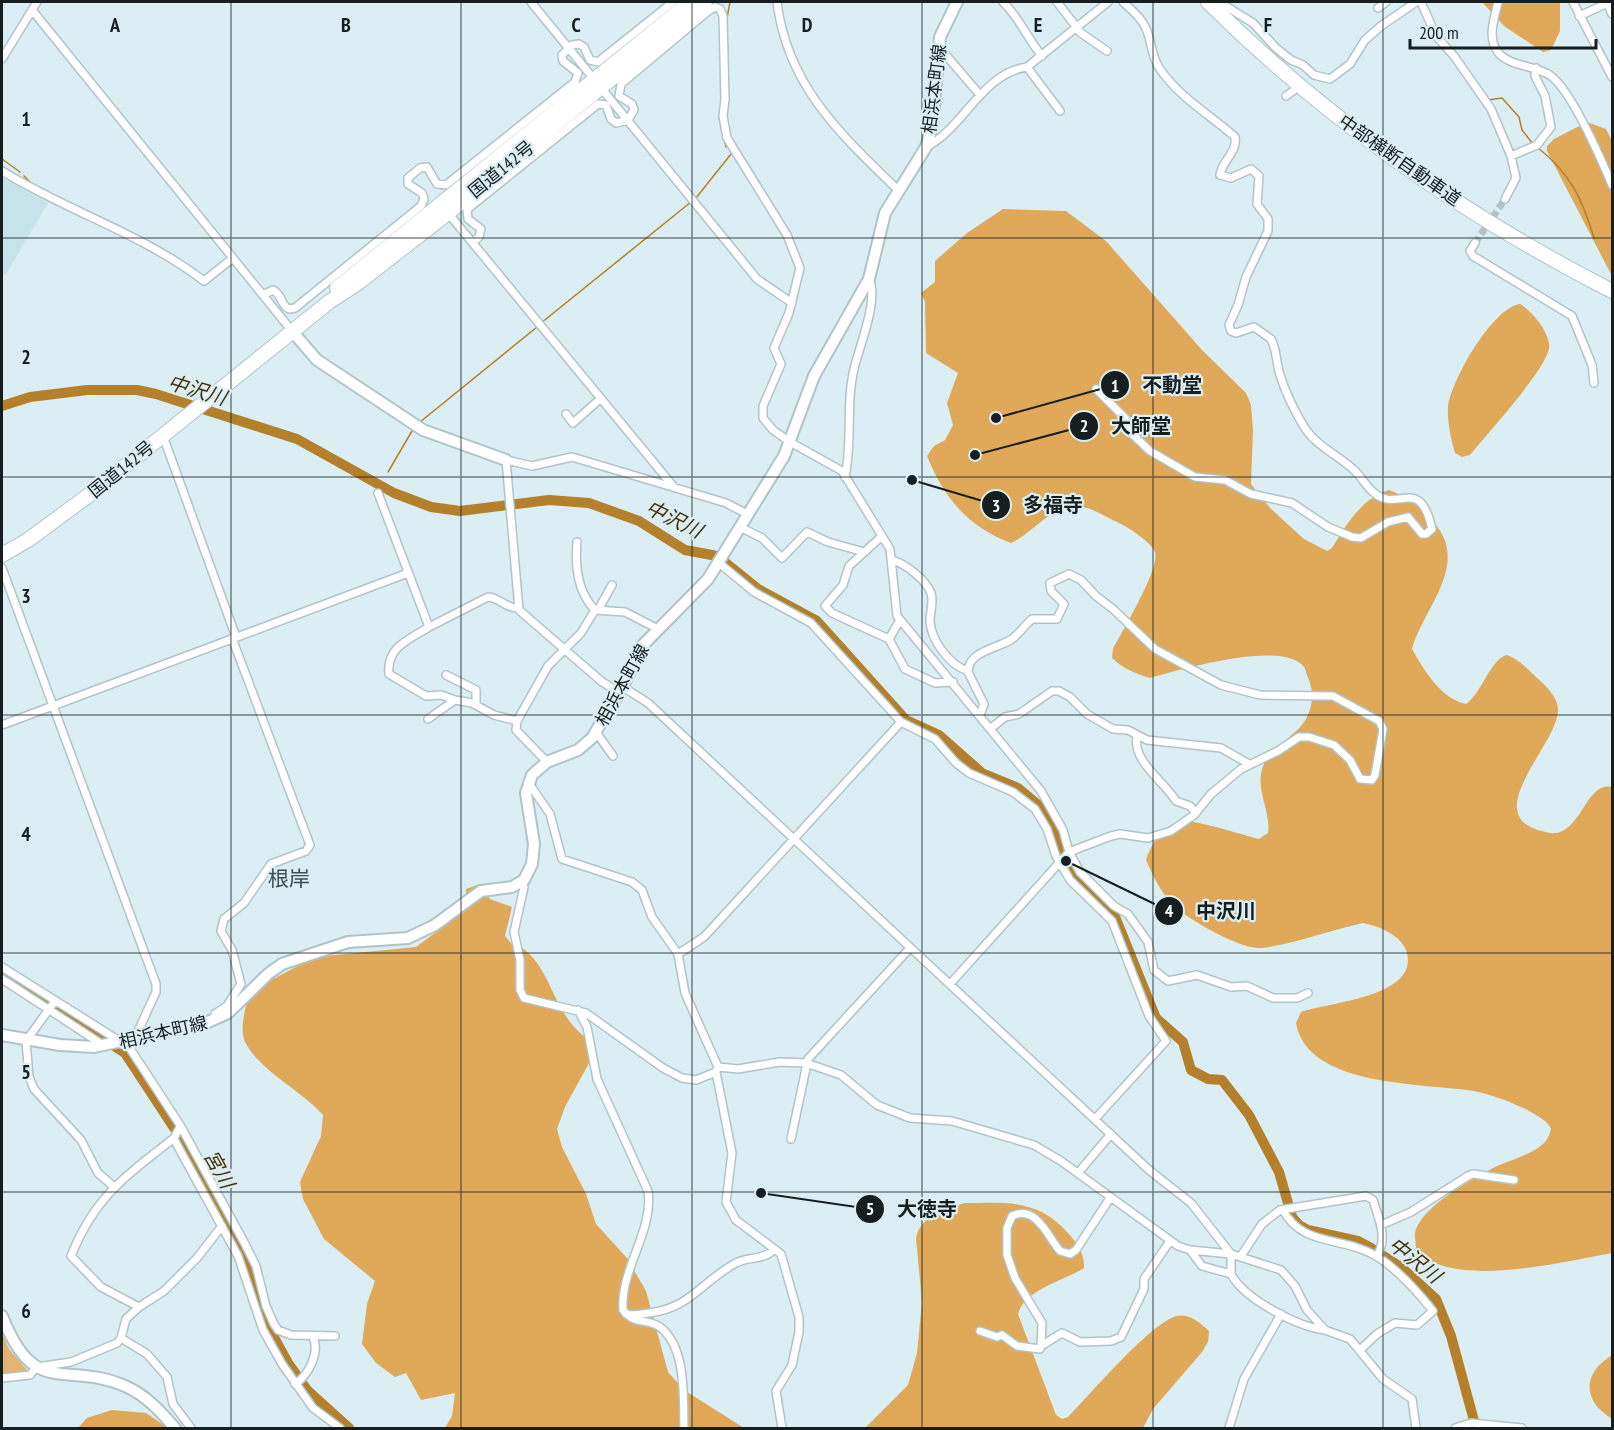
<svg xmlns="http://www.w3.org/2000/svg" width="1614" height="1430" viewBox="0 0 1614 1430" font-family="'PT Sans Narrow','Noto Sans JP',sans-serif">
  <style>
    .built { fill: #c5e3e9 }
    .green { fill: #e3b470 }
    .forest { fill: #dfa959 }
    .lines { fill: none; stroke-linecap: round; stroke-linejoin: round }
    .stream { stroke: #b4802b; stroke-width: 1.5 }
    .river { stroke: #b4802b; stroke-width: 10 }
    .street-tunnel { stroke: #b3c4c9; stroke-width: 7; stroke-dasharray: 7 3.5; stroke-linecap: butt }
    .street-casing { stroke: #b0c4c8; stroke-width: 10 }
    .secondary-casing { stroke: #b0c4c8; stroke-width: 14 }
    .highway-casing { stroke: #b0c4c8; stroke-width: 16 }
    .street { stroke: #fff; stroke-width: 7 }
    .secondary { stroke: #fff; stroke-width: 10 }
    .highway { stroke: #fff; stroke-width: 14 }
    .grid { fill: none; stroke: #161e1f; stroke-width: 1.5; stroke-opacity: 0.55 }
    .labels { text-anchor: middle; dominant-baseline: central; stroke-width: 4.5; stroke-linejoin: round; paint-order: stroke }
    .street-label { font-size: 18px; fill: #161e1f; stroke: #daeef3 }
    .water-label { font-size: 20px; font-style: italic; fill: #46300d; stroke: #daeef3 }
    .quarter-label { font-size: 21px; fill: #3e4f53; stroke: #daeef3 }
    .grid-label { font-size: 20px; text-anchor: middle; font-weight: bold; fill: #161e1f; stroke: #daeef3; stroke-width: 4.5; stroke-linejoin: round; paint-order: stroke }
    .leader { fill: none; stroke: #161e1f; stroke-width: 2 }
    .callout-dot { fill: #161e1f; stroke: #daeef3; stroke-width: 2 }
    .mark-label { font-size: 18px; text-anchor: middle; font-weight: bold; fill: #fff }
    .callout-label { font-size: 20px; text-anchor: middle; font-weight: bold; fill: #161e1f; stroke: #daeef3; stroke-width: 4.5; stroke-linejoin: round; paint-order: stroke }
  </style>
  <rect width="100%" height="100%" fill="#daeef3"/>
  <path class="built" d="M2 178 48 203 6 274 2 273Z"/>
  <path class="green" d="M2 1333 9 1349 29 1372 2 1374Z"/>
  <path class="forest" d="M1482 2H1560V31L1551 50 1543 52 1504 26Z
    M1587 122 1606 129 1612 141V276L1547 151V146L1554 139Z
    M1003 209 1066 211 1106 241 1202 350 1246 393 1251 405 1253 430 1251 484 1270 508 1304 539 1327 551 1332 548C1346 525 1362 498 1389 490 1410 498 1422 507 1436 525 1469 566 1423 609 1412 649 1424 670 1441 699 1466 704 1482 693 1491 658 1507 655 1518 659 1528 669 1536 677 1545 685 1559 698 1558 711 1556 748 1472 820 1550 833 1581 837 1585 781 1612 787V1253C1567 1261 1452 1290 1418 1251 1415 1247 1416 1244 1415 1238 1413 1211 1471 1180 1493 1168 1509 1160 1533 1155 1545 1142 1548 1138 1550 1134 1551 1129 1548 1121 1539 1117 1531 1112 1515 1103 1492 1095 1474 1091 1426 1083 1307 1088 1296 1023L1301 1012C1330 1002 1418 997 1407 953 1403 936 1379 926 1363 923 1330 930 1295 944 1261 948 1241 950 1190 920 1175 907 1162 895 1153 876 1146 860 1152 843 1163 823 1184 821 1195 820 1244 835 1259 839L1268 833C1271 813 1258 795 1261 774 1265 747 1294 740 1306 719 1313 706 1314 693 1309 680 1307 676 1306 670 1304 667 1283 639 1179 670 1150 678 1136 674 1122 668 1112 658L1113 649C1121 633 1164 563 1154 550 1147 539 1129 528 1117 522 1103 516 1086 503 1070 507 1047 511 1031 534 1011 543 968 527 944 498 927 456L934 446 945 440 953 425 947 403 958 373 926 353 925 302 921 293 935 282V261L967 233Z
    M1520 304C1531 310 1551 333 1549 348 1546 370 1486 435 1470 455L1462 457 1455 453C1451 440 1447 421 1448 407 1451 381 1492 308 1520 304Z
    M480 884 490 899 512 907 505 936 514 947H521C555 971 550 1015 593 1043L595 1052 565 1107 557 1129 562 1147 586 1194 596 1224 627 1258 646 1291 668 1372 684 1390 744 1428H445L452 1416 455 1393 421 1400 406 1373 395 1377 376 1363 362 1344 367 1304 375 1281 324 1239 303 1199 300 1182 321 1136 323 1115C301 1090 260 1071 245 1042 239 1029 246 1004 250 991L315 957 416 947 467 909 466 889Z
    M964 1203C1005 1203 1037 1198 1067 1232 1077 1243 1085 1253 1084 1268 1063 1281 1024 1290 1018 1314L1056 1415 1062 1419 1068 1417C1089 1396 1152 1321 1177 1316 1190 1313 1200 1323 1209 1331L1208 1342 1202 1352 1153 1409 1143 1428H865L908 1385 917 1353 922 1302 916 1238C921 1215 944 1211 964 1203Z
    M1612 1355V1419C1582 1400 1582 1374 1612 1355Z
    M112 1410 146 1413 168 1428H78L87 1418Z"/>
  <g class="lines">
    <path class="stream" d="M728 93 727 18 730 2
      M1488 100 1502 98 1519 117 1522 130 1533 144
      M719 118 726 147
      M1537 147C1570 173 1582 198 1594 238
      M2 159 20 172
      M24 176 33 185
      M696 198 731 154
      M541 323 691 202
      M420 422 537 327
      M388 472 412 431
      M379 486 381 482"/>
    <path class="river" d="M2 406 30 397 87 390H137L156 394 297 439 394 493 431 507 460 511 549 500 589 503 639 521 685 550 717 556 758 589 817 621 906 720 939 735 982 773 1018 788 1042 808 1057 834 1074 878 1114 914 1156 1018 1183 1042 1191 1070 1208 1079 1222 1080 1249 1115 1279 1172 1292 1217 1299 1225 1308 1230 1358 1241 1371 1248 1402 1268 1436 1299 1451 1336 1476 1428
      M2 973 125 1053 182 1140 240 1246 271 1332 288 1363 307 1390 349 1428"/>
    <path class="street-tunnel" d="M1475 243 1505 199"/>
    <defs>
      <path id="street" d="M531 2 757 279 792 303
        M777 2C787 85 840 134 898 190
        M1003 2C1019 17 1027 38 1042 56
        M1057 2 1081 33 1107 51
        M1219 2 1253 23 1276 48 1291 60 1303 65 1314 75 1330 79 1350 64 1365 40 1381 26 1416 2
        M1421 2 1436 36 1454 56 1491 109 1511 156 1516 178 1505 199
        M1498 2C1495 17 1487 36 1497 51 1508 67 1536 65 1551 76 1572 92 1601 159 1612 185
        M1573 2 1612 77
        M1607 2 1612 14
        M1378 8 1386 2
        M32 10 292 331
        M1579 16 1608 3
        M939 47 980 95
        M2 59 37 2
        M1027 67 1060 111
        M1286 96 1293 91
        M926 147C963 129 982 73 1027 67L1108 2
        M1511 156 1537 145 1551 127 1545 96 1535 76 1536 68
        M2 171C67 211 143 234 204 281L233 258
        M448 213 673 486
        M473 242 479 237 481 229 468 219 467 210 470 207 598 104 606 105 611 119 616 123 628 120 634 110 632 104 619 96 621 84 707 12 715 7 720 9 723 16 725 99 723 116 727 138 787 235 800 268 789 313 774 348 781 364 763 406V418L773 430 790 442 842 471 890 549 897 616 1041 791 1063 830 1069 852 1080 872 1114 906 1128 914 1148 942 1154 970 1168 981 1197 975 1231 987 1247 986 1273 998H1297L1308 993
        M1475 243 1470 251 1473 256 1572 316 1592 365 1594 383
        M263 295 273 290C283 295 280 305 289 309L295 308 421 206 424 199 422 193 408 184V178L420 168 427 167 437 184 446 185 575 82 578 73 563 61 562 55 572 45 579 44 584 47 590 60 598 62 673 2
        M1096 389 1126 419 1130 432 1150 451 1195 477 1225 480 1251 494 1292 503 1328 527 1352 537 1361 538 1388 522 1408 517 1422 534H1426L1432 529C1419 472 1397 516 1372 491 1365 485 1361 476 1354 470 1338 455 1314 445 1303 425 1294 410 1285 391 1280 375 1276 363 1277 350 1271 339L1254 327 1236 333 1231 331 1229 325 1238 305 1246 277 1268 231V219L1257 204 1259 176 1251 169 1231 178 1220 175C1221 162 1238 152 1235 137 1209 114 1180 98 1160 69 1152 58 1152 46 1148 34 1144 20 1133 11 1123 2
        M566 414 573 423 600 399
        M163 436 236 637
        M845 477C853 440 845 402 855 365 860 345 879 299 869 279
        M378 493 429 627 488 597C500 598 507 609 519 608
        M740 527 762 538 782 558 807 532 828 542 864 552
        M882 536 849 566 843 585 825 606 832 613 889 639 905 669 935 683 953 682
        M577 542C575 565 577 592 595 610
        M892 560C906 564 926 580 931 593 934 602 930 611 930 621 931 640 949 665 968 671
        M719 563 754 592 811 623 901 722 935 739 956 763 969 773 1013 792 1035 809 1047 829 1056 856 1070 880 1112 921 1149 1016 1166 1041 1095 1119
        M2 568 156 984V992L134 1040
        M598 610 612 585
        M429 627C410 639 386 647 389 674L426 696 441 695 455 700
        M889 639 900 620
        M446 675 476 690V704
        M623 687 648 703 1149 1170 1191 1203 1231 1254
        M618 692 601 681 519 610 506 460 532 466 572 457 726 503 747 514
        M428 719 455 700 472 703 494 715 517 721
        M2 725 408 573
        M990 729 1005 717 1019 714 1052 691H1059L1070 697 1087 714 1113 729 1128 730 1147 740 1221 748 1249 764
        M596 732 613 756
        M1137 737C1132 761 1164 781 1176 801L1190 806 1196 813
        M547 762 516 730 517 721 548 666 581 633 595 610 625 612 658 629
        M528 782 550 814 562 859 632 882 642 890 652 917 678 954 685 993 718 1067
        M522 883 524 887 514 932 520 960V990L524 998 586 1013 663 1068 682 1078 696 1080 716 1072 717 1069
        M678 954 704 937 901 722
        M2 967 129 1047 180 1125 244 1242 256 1266 266 1306 274 1324 278 1330 291 1335 335 1336
        M2 979 103 1045
        M950 984 1069 852 1111 836 1120 834 1148 838 1171 831 1194 815 1211 794 1241 769 1278 751 1299 737H1309L1334 745 1350 760 1360 779 1372 780 1375 775 1383 729 1379 721 1333 696 1260 695 1221 685 1155 649 1113 609 1096 596 1081 580 1069 574 1050 583 1051 591 1064 604 1057 619H1032C1025 625 1020 633 1012 639 997 649 968 651 968 672L984 704 980 715
        M55 1001 26 1041 29 1077 34 1089 81 1140 98 1173 113 1186
        M578 1010 587 1027 597 1079 648 1191C654 1231 620 1269 623 1310 635 1326 647 1318 660 1327 687 1348 683 1398 684 1428
        M215 1014 227 1006 241 984 232 950 221 931 224 919 244 903 271 864 306 851 310 845 232 638
        M718 1067 738 1069 780 1062 806 1063 841 1075 877 1105 910 1118 952 1121 1034 1145 1061 1161 1178 1246 1190 1250 1231 1254 1281 1270 1295 1286 1307 1310 1325 1330 1350 1339 1383 1379 1412 1399 1416 1428
        M716 1072 732 1153 726 1202 736 1220 781 1254 799 1317V1332L792 1365 776 1391 782 1428
        M180 1127 174 1138 176 1143 238 1256 263 1330 282 1364 313 1408 340 1428
        M791 1139 808 1059 910 948
        M1078 1173 1111 1134
        M1283 1210C1302 1247 1343 1236 1376 1256 1398 1269 1417 1291 1433 1311L1417 1325 1395 1323 1377 1334 1360 1350
        M1381 1225 1411 1212 1468 1176 1473 1174 1514 1180
        M1190 1250 1202 1266 1231 1274
        M1231 1254V1274C1244 1299 1298 1327 1325 1330
        M1241 1256 1262 1224 1280 1210 1366 1196 1373 1200C1379 1219 1388 1238 1377 1256
        M139 1307 101 1287 71 1256C95 1196 126 1176 174 1138
        M626 1314C633 1316 641 1314 649 1313 691 1308 702 1281 736 1263 748 1256 764 1261 774 1249
        M980 1331 997 1337 1002 1335 1017 1346 1040 1349 1041 1346 1042 1323 1015 1278 1007 1255V1228L1012 1216C1036 1204 1048 1237 1060 1251L1070 1254 1076 1250 1110 1198
        M121 1338 126 1319 139 1307 164 1291 197 1258 222 1226
        M1041 1346 1062 1333 1080 1342 1111 1341 1121 1337 1144 1289V1279L1170 1241
        M2 1378 30 1375 37 1367 71 1362 117 1343 121 1338 147 1354 167 1377 173 1404 191 1428
        M295 1384C309 1375 320 1352 313 1337
        M1229 1428 1244 1379 1281 1314
        M1455 1428 1471 1423 1522 1428"/>
      <path id="secondary" d="M292 331 317 360 423 430 506 460
        M2 1035 60 1045 94 1047 208 1022 228 1013 268 974 282 964 348 942 408 938 435 925 481 891 512 887 524 880 532 864 534 844 526 793 532 775 547 762 578 750 592 738 625 682 641 647 708 579 784 456 814 376 869 279 885 213 926 147 932 127 940 37 957 2
        M2 1316C35 1400 65 1360 125 1386 146 1395 161 1412 175 1428"/>
      <path id="highway" d="M1208 2C1326 119 1465 216 1612 291
        M337 288 690 2
        M2 555 28 540 89 495 329 302 358 283 448 213 705 2"/>
    </defs>
    <use href="#street" class="street-casing"/>
    <use href="#secondary" class="secondary-casing"/>
    <use href="#highway" class="highway-casing"/>
    <use href="#street" class="street"/>
    <use href="#secondary" class="secondary"/>
    <use href="#highway" class="highway"/>
  </g>
  <path class="grid" d="M231 2V1428M461 2V1428M692 2V1428M922 2V1428M1153 2V1428M1383 2V1428M2 238H1612M2 477H1612M2 715H1612M2 953H1612M2 1192H1612"/>
  <g class="labels">
    <g class="street-label">
      <text transform="translate(934 89) rotate(-83)">相浜本町線</text>
      <text transform="translate(1400 160) rotate(35)">中部横断自動車道</text>
      <text transform="translate(501 169) rotate(-39)">国道142号</text>
      <text transform="translate(121 469) rotate(-39)">国道142号</text>
      <text transform="translate(622 685) rotate(-61)">相浜本町線</text>
      <text transform="translate(163 1032) rotate(-13)">相浜本町線</text>
    </g>
    <g class="water-label">
      <text transform="translate(197 390) rotate(17)">中沢川</text>
      <text transform="translate(674 519) rotate(26)">中沢川</text>
      <text transform="translate(219 1169) rotate(61)">宮川</text>
      <text transform="translate(1415 1260) rotate(38)">中沢川</text>
    </g>
    <g class="quarter-label">
      <text x="289" y="878">根岸</text>
    </g>
  </g>
  <g class="grid-label">
    <text x="115" y="32">A</text>
    <text x="346" y="32">B</text>
    <text x="576" y="32">C</text>
    <text x="807" y="32">D</text>
    <text x="1038" y="32">E</text>
    <text x="1268" y="32">F</text>
    <text x="26" y="126">1</text>
    <text x="26" y="364">2</text>
    <text x="26" y="603">3</text>
    <text x="26" y="841">4</text>
    <text x="26" y="1079">5</text>
    <text x="26" y="1318">6</text>
  </g>
  <path class="leader" d="M996 418L1115 385M975 455L1084 426M912 480L996 505M1066 861L1169 911M761 1193L870 1209"/>
  <g class="callout-dot">
    <circle cx="996" cy="418" r="6"/>
    <circle cx="975" cy="455" r="6"/>
    <circle cx="912" cy="480" r="6"/>
    <circle cx="1066" cy="861" r="6"/>
    <circle cx="761" cy="1193" r="6"/>
    <circle cx="1115" cy="385" r="15"/>
    <circle cx="1084" cy="426" r="15"/>
    <circle cx="996" cy="505" r="15"/>
    <circle cx="1169" cy="911" r="15"/>
    <circle cx="870" cy="1209" r="15"/>
  </g>
  <g class="mark-label">
    <text x="1115" y="392">1</text>
    <text x="1084" y="432">2</text>
    <text x="996" y="512">3</text>
    <text x="1169" y="917">4</text>
    <text x="870" y="1215">5</text>
  </g>
  <g class="callout-label">
    <text x="1172" y="392">不動堂</text>
    <text x="1141" y="433">大師堂</text>
    <text x="1053" y="512">多福寺</text>
    <text x="1226" y="918">中沢川</text>
    <text x="927" y="1216">大徳寺</text>
  </g>
  <rect width="1614" height="1430" fill="none" stroke="#161e1f" stroke-width="6"/>
  <path d="M1410 39v9h186v-9" fill="none" stroke="#161e1f" stroke-width="3"/>
  <text x="1419" y="39" font-size="18" fill="#161e1f" stroke="#daeef3" stroke-width="4.5" paint-order="stroke">200 m</text>
</svg>
